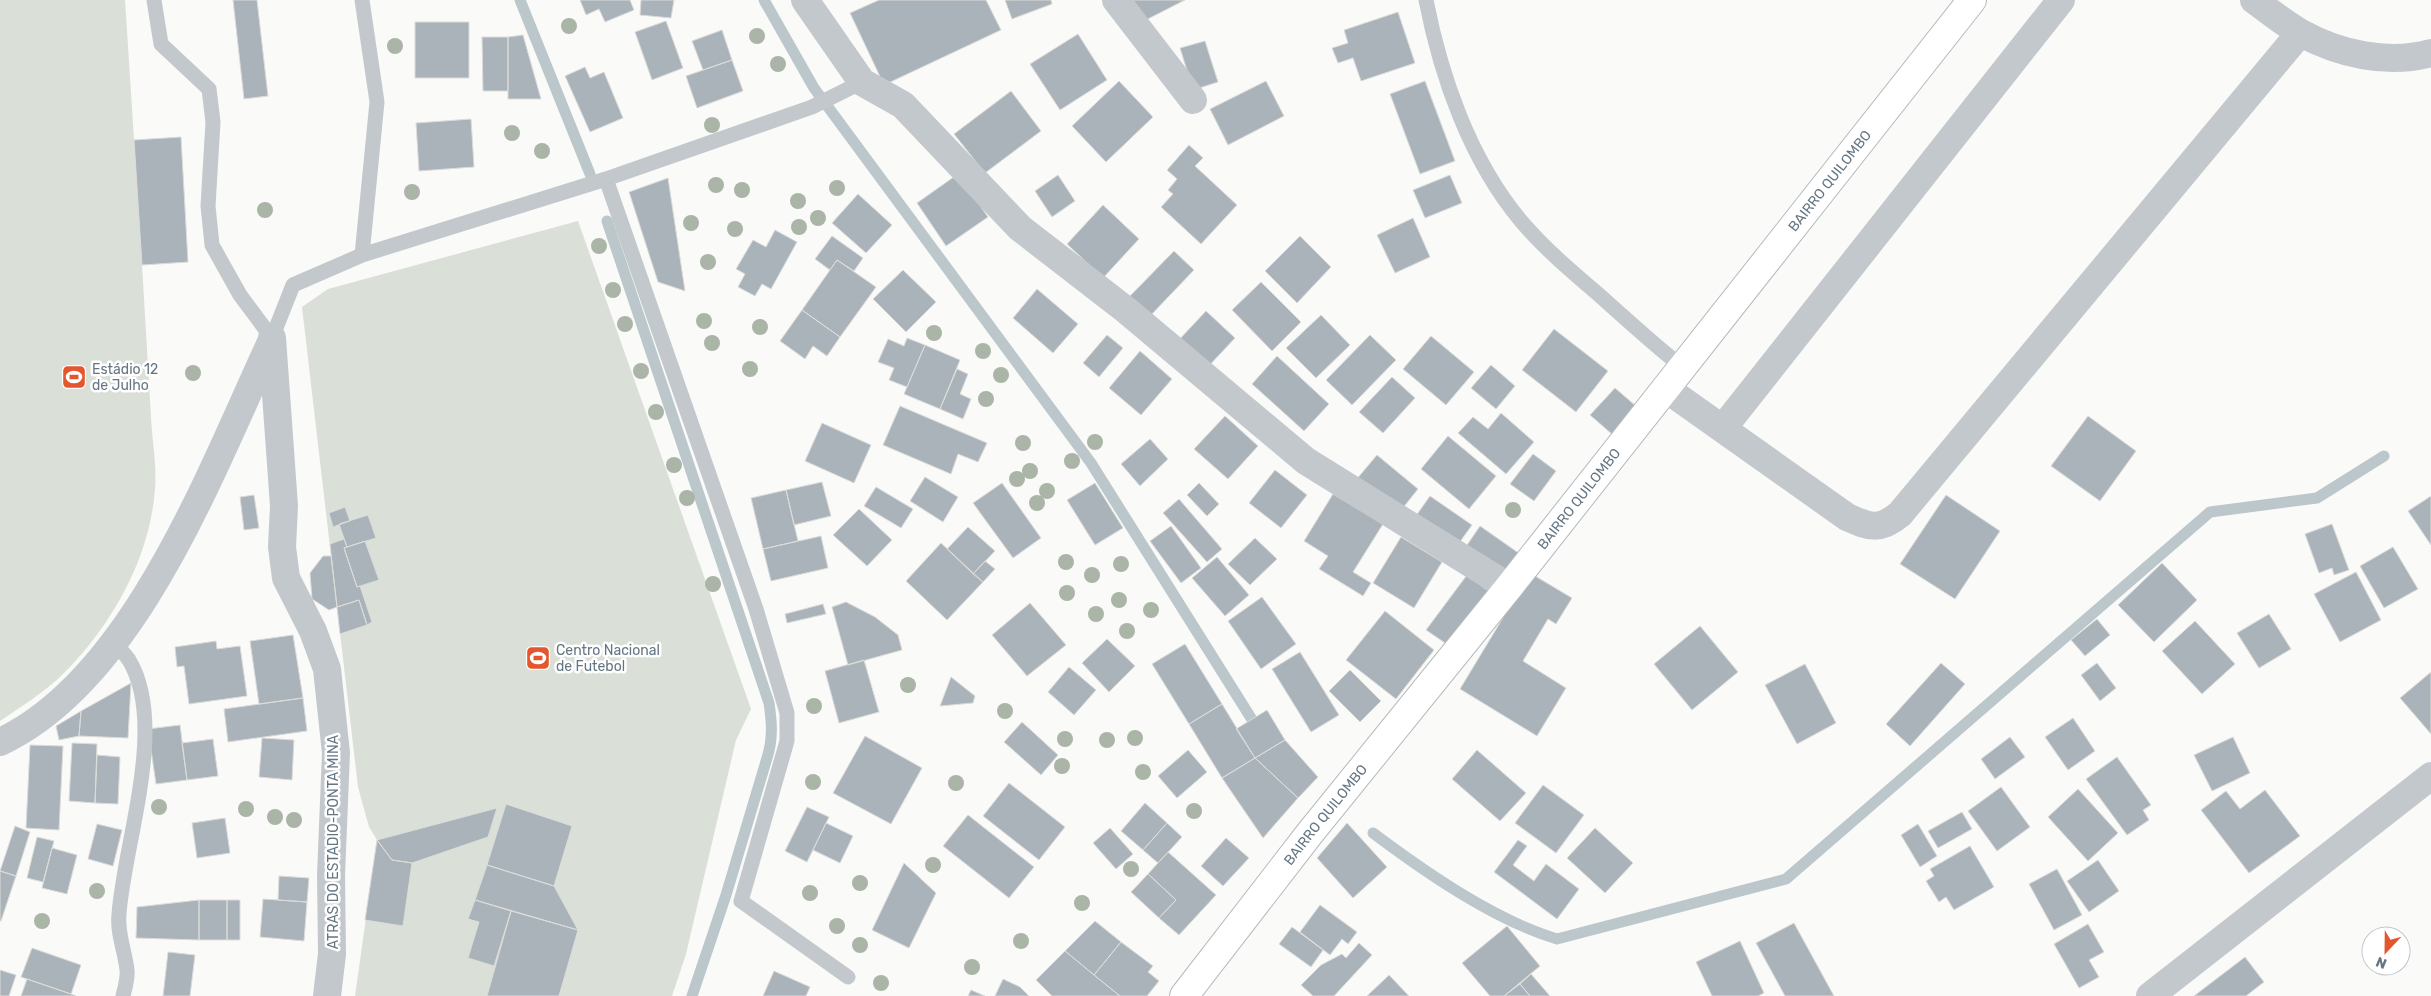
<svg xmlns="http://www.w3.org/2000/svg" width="2431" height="996" viewBox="0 0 2431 996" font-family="Rubik,sans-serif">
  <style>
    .green { fill: #dadfd7 }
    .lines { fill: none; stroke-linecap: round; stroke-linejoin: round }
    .stream { stroke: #bbc7cb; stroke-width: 11 }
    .building { fill: #aab3b9; stroke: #dcdcda }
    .secondary-casing { stroke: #b3babf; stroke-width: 30 }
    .lane { stroke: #c3c8cc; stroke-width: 15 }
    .street { stroke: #c3c8cc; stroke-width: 28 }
    .secondary { stroke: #fff; stroke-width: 28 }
    .tree { fill: #aab4a7 }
    .labels { text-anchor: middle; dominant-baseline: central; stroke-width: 5; stroke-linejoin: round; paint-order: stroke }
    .street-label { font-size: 14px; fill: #657683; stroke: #fff }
    .poi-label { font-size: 14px; fill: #657683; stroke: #fff; text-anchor: start }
  </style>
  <rect width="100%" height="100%" fill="#fafaf8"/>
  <path class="green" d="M0 0H125L134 140 181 137 188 262 142 265C145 316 148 366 151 417 152 440 157 466 155 489 150 558 112 625 64 673 45 692 22 706 0 721Z
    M578 221 751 709 736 740 686 954 672 996H355L377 840 369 827 358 787 302 307 328 289Z"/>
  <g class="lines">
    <path class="stream" d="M520 0 590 174
      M764 0 814 88 1091 463 1251 718
      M607 221 769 703C772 723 773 739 767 758L726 895 692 996
      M1373 833C1425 872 1494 920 1557 939L1786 879 2210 512 2317 498 2384 456"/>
  </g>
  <path class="building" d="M233 0H257L268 96 244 99Z
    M580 0H630L634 10 605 22 599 9 586 15Z
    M641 0H674L671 18 640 15Z
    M879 0H986L1001 30 884 85 850 13Z
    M1005 0H1051L1052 4 1012 19Z
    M1128 0H1185L1140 23Z
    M1398 12 1415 63 1361 81 1353 58 1338 63 1332 48 1348 43 1344 30Z
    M666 21 683 68 652 80 635 32Z
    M415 22H469V78H415Z
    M722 30 732 60 703 70 692 41Z
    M1078 34 1107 80 1060 110 1030 64Z
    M523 35 541 99H508V37Z
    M482 37H508V91H483Z
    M1205 41 1218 82 1193 90 1180 48Z
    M732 60 743 91 697 108 686 76Z
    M585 67 590 78 604 72 623 118 590 132 565 76Z
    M1119 81 1153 117 1106 162 1072 126Z
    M1266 81 1284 116 1228 145 1210 109Z
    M1425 81 1455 161 1420 174 1390 94Z
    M1011 91 1041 131 985 173 954 134Z
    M471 119 474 167 419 171 416 123Z
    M181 137 188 262 142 265 134 140Z
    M1189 145 1203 158 1195 166 1237 205 1201 244 1161 207 1173 194 1168 190 1177 179 1167 170Z
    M958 174 988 217 946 246 917 203Z
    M1058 175 1075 201 1052 217 1035 191Z
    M1450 175 1462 203 1425 218 1413 190Z
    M668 178 685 291 658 282 629 192Z
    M858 194 892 225 866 253 832 223Z
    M1103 205 1139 239 1103 278 1067 244Z
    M1413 218 1430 257 1395 273 1377 235Z
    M775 230 797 242 771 289 762 284 755 296 738 287 745 274 736 269 753 240 766 247Z
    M832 236 863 258 854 271 837 260 830 270 815 259Z
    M1300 236 1331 267 1297 303 1265 271Z
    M1174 251 1194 270 1150 316 1129 297Z
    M837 260 876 287 840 337 802 310Z
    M903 270 936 302 906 332 873 299Z
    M1261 282 1301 322 1272 351 1232 310Z
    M1037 289 1078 324 1053 353 1013 318Z
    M802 310 840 337 827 356 813 346 805 359 780 341Z
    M1206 311 1235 338 1205 370 1176 343Z
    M1321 315 1350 345 1316 378 1286 348Z
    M1554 329 1608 371 1576 412 1522 370Z
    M1107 335 1123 348 1099 377 1083 363Z
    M1370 335 1396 360 1352 405 1326 380Z
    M1431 336 1474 372 1446 405 1403 369Z
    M907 338 925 345 907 387 889 380 894 368 878 362 888 339 904 346Z
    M925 345 960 360 940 409 904 394Z
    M1140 351 1172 379 1141 415 1109 388Z
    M1277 356 1329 404 1304 431 1252 384Z
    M1491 365 1515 386 1496 409 1471 388Z
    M957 369 968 374 960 394 971 399 963 419 940 409Z
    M1392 377 1415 398 1383 433 1359 412Z
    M1615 388 1637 407 1613 435 1590 415Z
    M900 406 987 443 978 462 958 454 951 474 883 445Z
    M1501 413 1534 442 1506 474 1458 433 1473 417 1488 429Z
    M1225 416 1258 446 1228 479 1194 449Z
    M2088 416 2136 451 2100 501 2051 466Z
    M822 423 871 445 854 483 805 461Z
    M1448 436 1496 476 1469 509 1421 469Z
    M1150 439 1168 459 1140 486 1121 464Z
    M1533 454 1556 471 1534 501 1510 484Z
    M1377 455 1418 489 1398 514 1356 480Z
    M1275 470 1307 495 1281 528 1249 503Z
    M925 477 958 497 943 522 910 501Z
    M822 482 831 516 794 525 786 490Z
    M1002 483 1041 538 1013 558 973 503Z
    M1095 483 1123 528 1095 545 1067 500Z
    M1199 483 1219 504 1207 516 1187 495Z
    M876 487 913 509 901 528 864 506Z
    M786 490 798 541 763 549 751 498Z
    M1333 494 1383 524 1353 572 1371 583 1363 596 1319 569 1328 556 1304 541Z
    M254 495 259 528 244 530 240 497Z
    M1946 495 2000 531 1955 599 1900 564Z
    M1430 496 1472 525 1454 550 1413 520Z
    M2431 496V545L2408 511Z
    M1179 499 1222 549 1207 562 1163 513Z
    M345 507 350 521 333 527 329 513Z
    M859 509 892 540 867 566 833 535Z
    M368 515 376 538 347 547 339 524Z
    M2332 524 2349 570 2334 575 2332 568 2319 573 2305 534Z
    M1171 526 1201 568 1181 583 1150 541Z
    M1480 526 1520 554 1503 579 1463 551Z
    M968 527 995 551 973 574 947 549Z
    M821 536 828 568 771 581 763 549Z
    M1401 537 1442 562 1414 608 1373 583Z
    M1255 538 1277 559 1250 585 1228 564Z
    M344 539 347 547 344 548 357 587 360 586 372 622 367 625 359 600 337 607 330 544Z
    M365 541 379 580 357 587 344 548Z
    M941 543 983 582 947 620 906 581Z
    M2393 547 2418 589 2384 608 2360 566Z
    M323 556H331L337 607 329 610 312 599 310 573Z
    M1217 557 1249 595 1225 616 1192 578Z
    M985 561 995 569 983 582 973 574Z
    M2162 563 2197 600 2154 642 2118 605Z
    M2356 572 2381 620 2340 642 2314 594Z
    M1530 573 1572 598 1556 624 1548 619 1523 661 1566 688 1537 736 1460 689Z
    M1467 575 1491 593 1451 647 1426 630Z
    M1262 597 1296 644 1261 669 1228 621Z
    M359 600 367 625 340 634 337 607Z
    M846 602 875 617 898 635 902 650 848 665 832 607Z
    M1030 603 1066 645 1027 676 992 635Z
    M823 604 826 614 787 623 785 614Z
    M1385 611 1434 650 1396 699 1346 660Z
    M2269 614 2291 649 2259 668 2237 633Z
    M2097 619 2110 635 2085 656 2071 640Z
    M2195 621 2235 664 2202 694 2162 651Z
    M1700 626 1738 672 1692 710 1654 664Z
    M293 635 303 698 259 704 250 641Z
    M1107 639 1135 666 1109 692 1082 663Z
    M216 641 217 649 240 646 247 696 189 704 184 666 177 667 175 647Z
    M1185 644 1222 704 1189 724 1152 664Z
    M1300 652 1339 715 1311 732 1272 669Z
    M864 660 879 712 839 723 825 671Z
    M1941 663 1965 684 1910 746 1886 724Z
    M2097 663 2116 688 2100 701 2081 675Z
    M1805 664 1836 723 1797 744 1765 685Z
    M1069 667 1096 690 1074 715 1048 692Z
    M1350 670 1381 701 1360 722 1329 691Z
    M2431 672V734L2400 698Z
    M951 677 975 696 973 703 940 706Z
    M131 683 128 738 79 736 81 711Z
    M303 698 307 731 228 742 224 709Z
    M1222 704 1255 758 1222 778 1189 724Z
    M1267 710 1285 740 1255 758 1236 729Z
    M81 711 79 736 59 740 56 726Z
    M2073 718 2095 751 2068 770 2045 737Z
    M1022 722 1058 755 1041 775 1004 742Z
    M180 725 187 780 156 784 148 729Z
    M865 736 922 768 891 824 833 793Z
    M2010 737 2025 757 1995 779 1981 759Z
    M2233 737 2250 773 2212 791 2194 755Z
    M262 738 294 740 292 780 259 777Z
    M213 739 218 776 187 780 182 743Z
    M1285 740 1318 777 1298 798 1255 758Z
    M72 743 97 744 95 803 69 801Z
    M30 745 63 746 59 830 26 828Z
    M1188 750 1207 772 1177 798 1158 776Z
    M1477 750 1526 793 1500 821 1452 779Z
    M97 755 120 757 118 804 95 803Z
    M2117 757 2151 805 2143 810 2149 820 2127 835 2086 779Z
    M1255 758 1298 798 1263 838 1222 778Z
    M1009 783 1065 827 1039 860 983 816Z
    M1543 785 1584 815 1556 853 1515 823Z
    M2001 787 2030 827 1997 851 1968 811Z
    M2078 789 2118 833 2088 861 2048 817Z
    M2265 790 2300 836 2249 873 2201 810 2226 791 2240 809Z
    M1145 803 1167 823 1143 850 1121 831Z
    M506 804 572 826 554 886 487 865Z
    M807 807 829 817 807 862 785 851Z
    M497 808 488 837 412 863 392 860 377 840Z
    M1962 812 1972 829 1938 848 1928 831Z
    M968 815 1034 867 1009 898 943 846Z
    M225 818 230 853 197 858 192 823Z
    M826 823 853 836 840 863 813 850Z
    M1167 823 1182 837 1158 863 1143 850Z
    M1347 823 1387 867 1353 898 1317 858Z
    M97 824 122 830 113 866 88 859Z
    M1918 824 1937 856 1920 867 1901 835Z
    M15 826 30 832 16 876 0 871Z
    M1110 828 1133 854 1116 869 1093 843Z
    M1595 828 1633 863 1605 893 1567 858Z
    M37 837 54 841 43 882 27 878Z
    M1226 838 1249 858 1223 886 1201 866Z
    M377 840 392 860 412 863 403 926 365 920Z
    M1518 840 1527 846 1513 865 1534 881 1546 864 1579 889 1557 919 1494 872Z
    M1970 846 1994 887 1954 910 1946 897 1939 902 1926 881 1934 876 1930 869Z
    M52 848 77 855 67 894 42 888Z
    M1168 852 1216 895 1179 935 1159 918 1176 900 1148 874Z
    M2098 860 2119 891 2089 912 2067 881Z
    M904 863 936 893 909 948 872 930Z
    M487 865 554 886 578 930 475 900Z
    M2057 869 2082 915 2054 930 2029 884Z
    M0 871 16 876 1 921H0Z
    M1148 874 1176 900 1159 918 1131 892Z
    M279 876 309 878 307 902 278 900Z
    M263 899 307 902 304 941 260 937Z
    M199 900V940L136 938 137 907Z
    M199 900H227V940H199Z
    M227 900H240V940H227Z
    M475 900 511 911 494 966 468 958 479 922 468 919Z
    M1320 905 1357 932 1348 944 1342 939 1330 955 1300 932Z
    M511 911 578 930 559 996H487Z
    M1095 921 1121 942 1094 975 1065 951Z
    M1794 923 1834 996H1785L1756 943Z
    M2088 924 2104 952 2089 960 2099 977 2079 988 2054 944Z
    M1507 926 1540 966 1504 996H1490L1462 963Z
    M1292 927 1323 950 1311 967 1279 944Z
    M1740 941 1764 993 1758 996H1712L1696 962Z
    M1121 942 1153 966 1148 972 1159 981 1147 996H1120L1094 975Z
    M1359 943 1372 955 1334 996H1313L1301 985 1321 965 1342 954 1346 958Z
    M32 948 81 965 71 994 21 977Z
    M1065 951 1094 975 1120 996H1052L1036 980Z
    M168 952 195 955 190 996H163Z
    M2245 957 2264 982 2246 996H2194Z
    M0 970 16 975 9 996H0Z
    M774 971 810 987 806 996H763Z
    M1531 974 1550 996H1530L1520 984Z
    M1389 975 1409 996H1367Z
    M27 979 71 994 76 996H21Z
    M1003 979 1020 987 1029 996H995Z
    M1520 984 1530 996H1504Z
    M971 990 985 996H968Z"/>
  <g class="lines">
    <defs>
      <g id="secondary">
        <path id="s1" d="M1184 996 1310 833 1509 587 1972 0"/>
      </g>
    </defs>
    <use href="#secondary" class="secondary-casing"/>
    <path class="lane" d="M154 0 161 44 209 89 213 122 208 206 212 245 240 295 272 338
      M362 0 377 102 362 255
      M1426 0C1441 77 1470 160 1521 221 1544 248 1571 271 1598 294 1625 318 1652 343 1681 366
      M606 179 756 609 787 713V741L741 901 848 977
      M272 338 293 285 362 255 606 179 812 107 862 82
      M114 643C119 648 125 654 129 660 168 725 124 843 119 914 117 934 125 951 127 970 128 978 125 988 123 996"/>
    <path class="street" d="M805 0 862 82 903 105 1020 228 1126 310 1306 461 1509 587
      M1116 0 1193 100
      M2254 0C2269 11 2285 24 2301 33 2339 54 2388 65 2431 53
      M272 338 284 506 282 547 286 578 313 631 327 669 336 753 331 875 332 954 327 996
      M1665 388 1847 517C1869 527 1880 531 1900 514L2300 33
      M1723 428 2061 0
      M0 742C135 679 212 468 272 340
      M2150 996 2431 776"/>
    <use href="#secondary" class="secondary"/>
  </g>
  <g class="tree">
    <circle cx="569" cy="26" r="8"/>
    <circle cx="757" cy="36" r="8"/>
    <circle cx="395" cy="46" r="8"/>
    <circle cx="778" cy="64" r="8"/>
    <circle cx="712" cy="125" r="8"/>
    <circle cx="512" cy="133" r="8"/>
    <circle cx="542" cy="151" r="8"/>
    <circle cx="716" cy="185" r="8"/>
    <circle cx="837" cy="188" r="8"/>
    <circle cx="742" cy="190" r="8"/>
    <circle cx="412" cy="192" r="8"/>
    <circle cx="798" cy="201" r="8"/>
    <circle cx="265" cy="210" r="8"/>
    <circle cx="818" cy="218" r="8"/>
    <circle cx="691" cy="223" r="8"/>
    <circle cx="799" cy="227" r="8"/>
    <circle cx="735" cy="229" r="8"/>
    <circle cx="599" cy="246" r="8"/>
    <circle cx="708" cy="262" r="8"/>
    <circle cx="613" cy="290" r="8"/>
    <circle cx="704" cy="321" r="8"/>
    <circle cx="625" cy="324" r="8"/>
    <circle cx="760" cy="327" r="8"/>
    <circle cx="934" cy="333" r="8"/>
    <circle cx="712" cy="343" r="8"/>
    <circle cx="983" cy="351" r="8"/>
    <circle cx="750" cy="369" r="8"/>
    <circle cx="641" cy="371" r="8"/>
    <circle cx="193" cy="373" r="8"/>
    <circle cx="1001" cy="375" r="8"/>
    <circle cx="986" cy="399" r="8"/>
    <circle cx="656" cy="412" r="8"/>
    <circle cx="1095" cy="442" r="8"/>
    <circle cx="1023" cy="443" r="8"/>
    <circle cx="1072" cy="461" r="8"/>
    <circle cx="674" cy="465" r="8"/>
    <circle cx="1030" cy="471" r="8"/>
    <circle cx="1017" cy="479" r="8"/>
    <circle cx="1047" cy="491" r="8"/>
    <circle cx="687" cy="498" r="8"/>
    <circle cx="1037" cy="503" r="8"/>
    <circle cx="1513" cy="510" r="8"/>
    <circle cx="1066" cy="562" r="8"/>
    <circle cx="1121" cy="564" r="8"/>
    <circle cx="1092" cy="575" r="8"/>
    <circle cx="713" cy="584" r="8"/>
    <circle cx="1067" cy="593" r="8"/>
    <circle cx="1119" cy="600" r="8"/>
    <circle cx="1151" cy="610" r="8"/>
    <circle cx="1096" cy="614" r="8"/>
    <circle cx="1127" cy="631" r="8"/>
    <circle cx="908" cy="685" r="8"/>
    <circle cx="814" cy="706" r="8"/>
    <circle cx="1005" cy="711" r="8"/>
    <circle cx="1135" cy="738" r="8"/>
    <circle cx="1065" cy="739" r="8"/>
    <circle cx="1107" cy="740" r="8"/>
    <circle cx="1062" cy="766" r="8"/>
    <circle cx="1143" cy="772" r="8"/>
    <circle cx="813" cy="782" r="8"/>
    <circle cx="956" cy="783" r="8"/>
    <circle cx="159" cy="807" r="8"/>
    <circle cx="246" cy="809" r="8"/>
    <circle cx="1194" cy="811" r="8"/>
    <circle cx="275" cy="817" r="8"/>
    <circle cx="294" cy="820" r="8"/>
    <circle cx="933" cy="865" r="8"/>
    <circle cx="1131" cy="869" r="8"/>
    <circle cx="860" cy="883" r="8"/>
    <circle cx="97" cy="891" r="8"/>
    <circle cx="810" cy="893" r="8"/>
    <circle cx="1082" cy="903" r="8"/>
    <circle cx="42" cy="921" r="8"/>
    <circle cx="837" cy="926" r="8"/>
    <circle cx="1021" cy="941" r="8"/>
    <circle cx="860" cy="945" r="8"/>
    <circle cx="972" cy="967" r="8"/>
    <circle cx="881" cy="983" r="8"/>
  </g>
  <defs>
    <symbol id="stadium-square" viewBox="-11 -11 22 22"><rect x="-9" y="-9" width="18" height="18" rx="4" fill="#e4572e" stroke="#fff"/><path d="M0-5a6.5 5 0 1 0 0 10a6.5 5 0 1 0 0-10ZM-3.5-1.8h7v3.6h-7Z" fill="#fff"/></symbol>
  </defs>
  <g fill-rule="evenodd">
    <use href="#stadium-square" x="60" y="363" width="28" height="28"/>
    <use href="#stadium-square" x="524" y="644" width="28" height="28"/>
  </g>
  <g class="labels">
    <g class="street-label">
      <text stroke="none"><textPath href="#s1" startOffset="1040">BAIRRO QUILOMBO</textPath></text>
      <text stroke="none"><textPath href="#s1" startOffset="635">BAIRRO QUILOMBO</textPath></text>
      <text stroke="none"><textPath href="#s1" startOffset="230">BAIRRO QUILOMBO</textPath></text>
      <text transform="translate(333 842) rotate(-90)">ATRAS DO ESTADIO-PONTA MINA</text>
    </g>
    <g class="poi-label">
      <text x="92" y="369">Estádio 12<tspan x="92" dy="16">de Julho</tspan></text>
      <text x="556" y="650">Centro Nacional<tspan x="556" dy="16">de Futebol</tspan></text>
    </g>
  </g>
  <g transform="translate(2386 951) rotate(202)"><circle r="24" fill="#ffffff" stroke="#c1c8cd"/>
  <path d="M0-4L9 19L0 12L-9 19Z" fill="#e4572e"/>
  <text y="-8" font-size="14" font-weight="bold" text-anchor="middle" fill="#657683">N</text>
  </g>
</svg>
